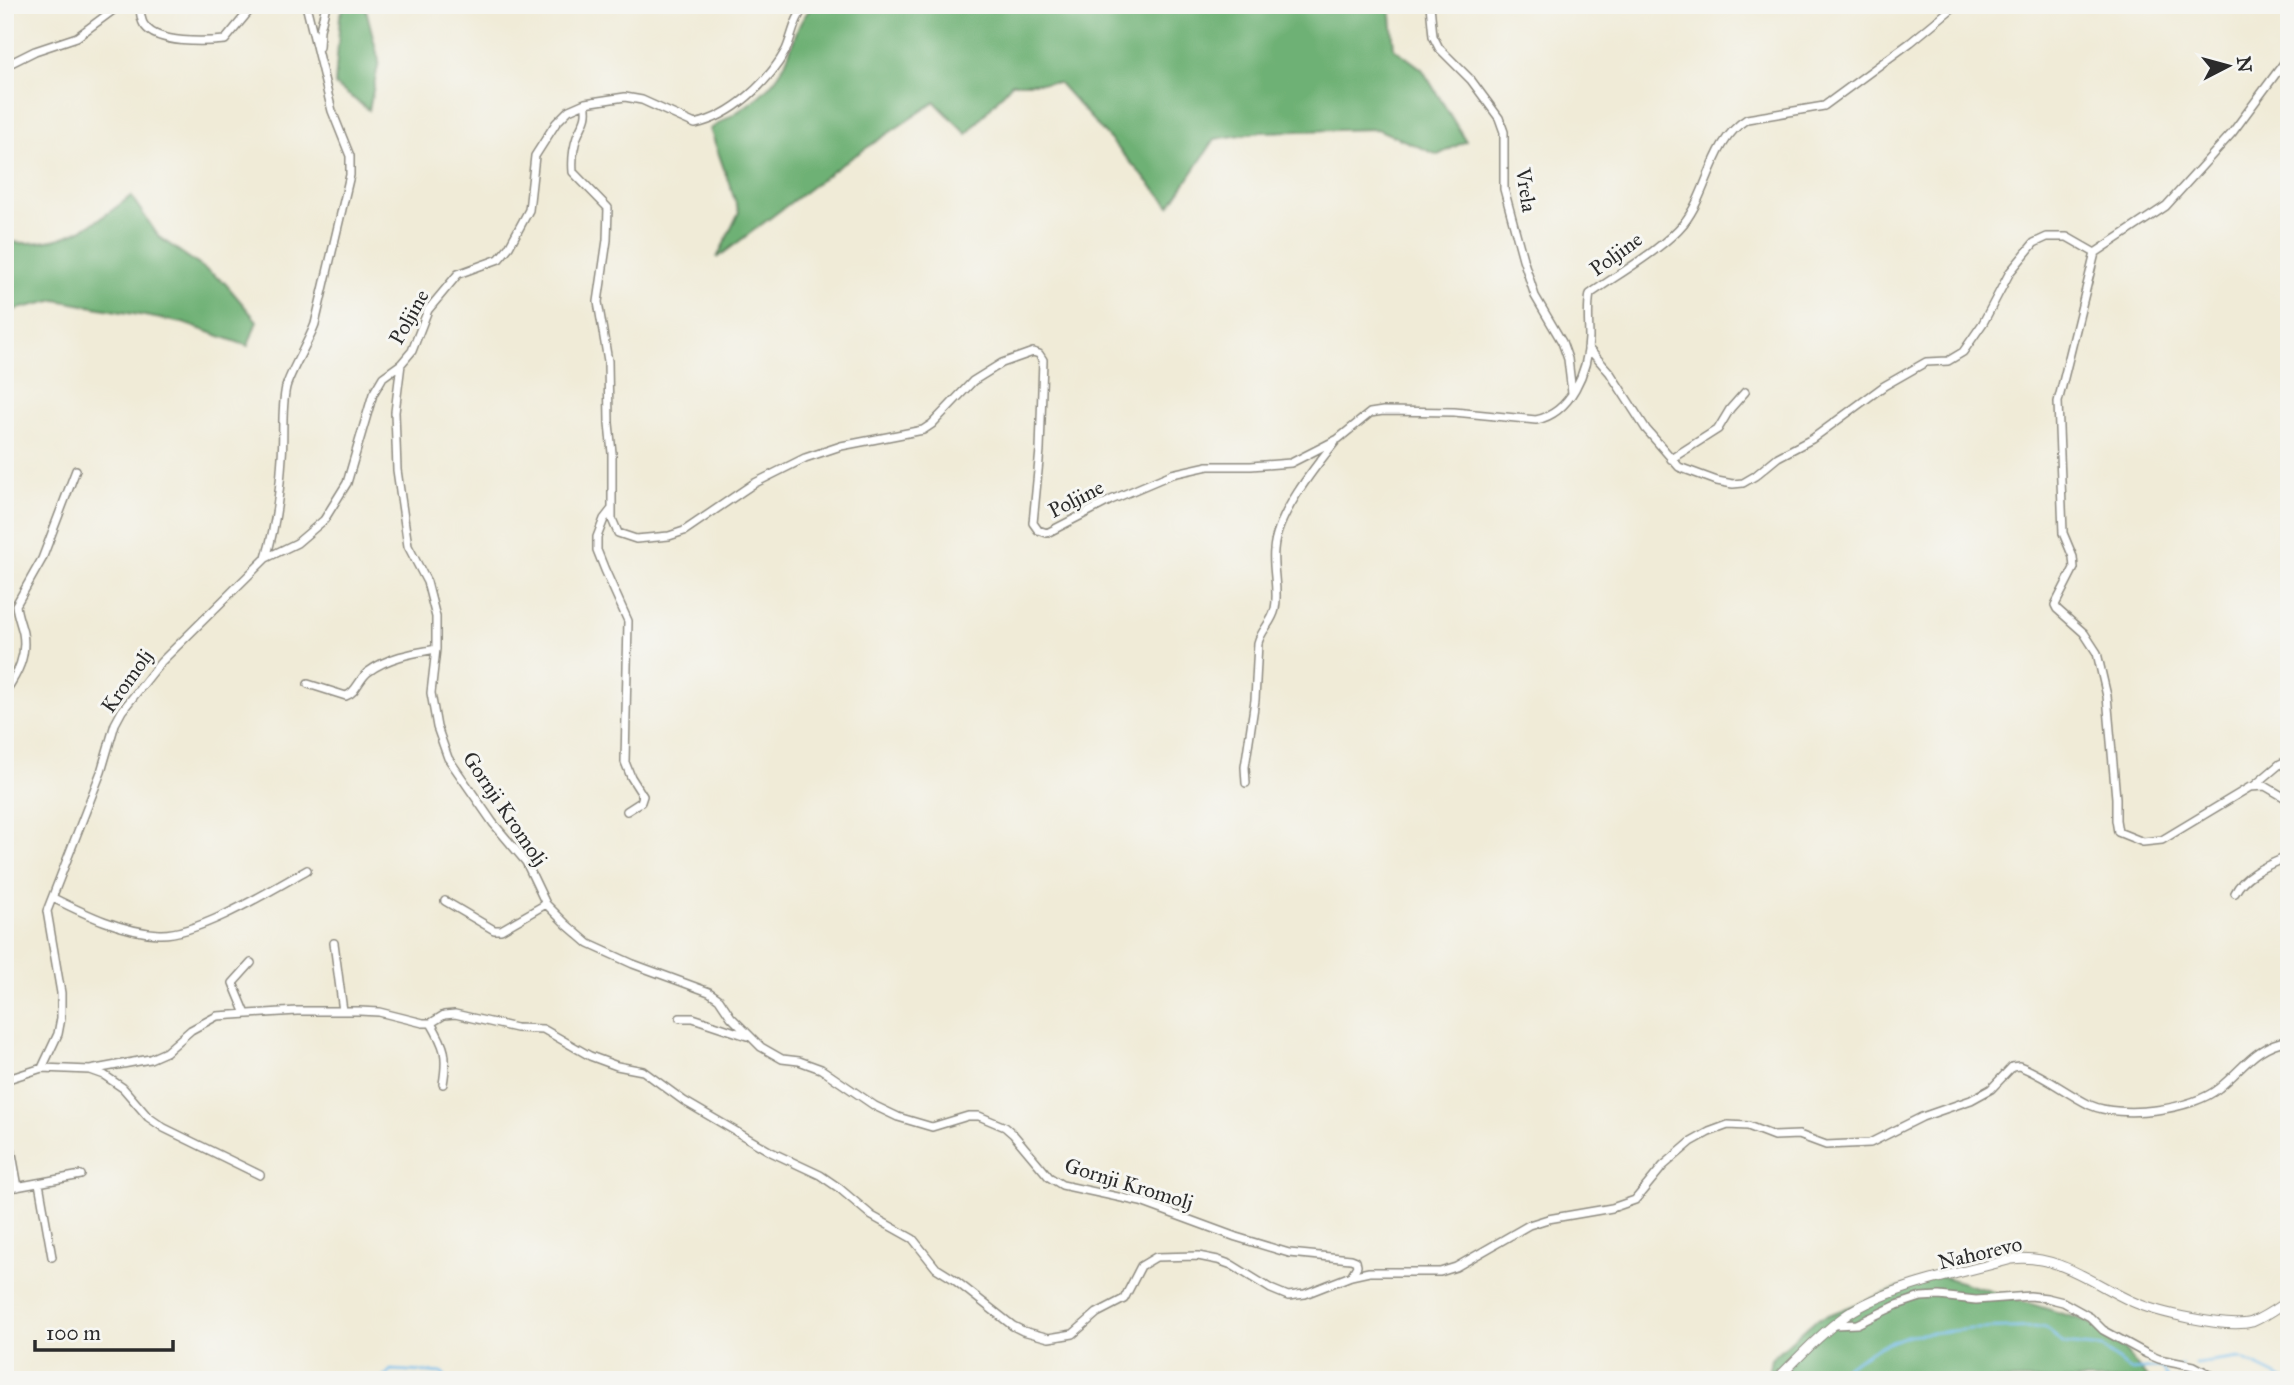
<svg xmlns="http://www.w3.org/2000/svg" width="2294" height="1385" viewBox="0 0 2294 1385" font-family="'IM FELL Great Primer',serif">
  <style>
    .forest { fill: #6eb174; stroke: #4c6e50; stroke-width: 2 }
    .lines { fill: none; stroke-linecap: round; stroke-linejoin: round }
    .stream { stroke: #75bded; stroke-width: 2.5 }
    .minor-casing { stroke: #8e8b81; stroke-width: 10 }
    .tertiary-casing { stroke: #8e8b81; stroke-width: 11 }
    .minor { stroke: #fff; stroke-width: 7 }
    .tertiary { stroke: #fff; stroke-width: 9 }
    .labels { text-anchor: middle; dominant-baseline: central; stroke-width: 6; stroke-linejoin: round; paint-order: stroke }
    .street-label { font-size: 21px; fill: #2b2b2b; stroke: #f6f6f2 }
  </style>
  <rect width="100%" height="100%" fill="#f6f6f2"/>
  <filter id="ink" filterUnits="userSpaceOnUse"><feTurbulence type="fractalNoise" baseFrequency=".0143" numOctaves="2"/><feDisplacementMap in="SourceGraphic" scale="14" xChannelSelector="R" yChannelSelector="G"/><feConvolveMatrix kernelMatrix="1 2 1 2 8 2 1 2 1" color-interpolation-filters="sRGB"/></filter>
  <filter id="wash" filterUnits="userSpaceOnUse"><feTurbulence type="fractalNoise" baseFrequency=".00686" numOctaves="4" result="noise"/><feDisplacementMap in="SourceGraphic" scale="28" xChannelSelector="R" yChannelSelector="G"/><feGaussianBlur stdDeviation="1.57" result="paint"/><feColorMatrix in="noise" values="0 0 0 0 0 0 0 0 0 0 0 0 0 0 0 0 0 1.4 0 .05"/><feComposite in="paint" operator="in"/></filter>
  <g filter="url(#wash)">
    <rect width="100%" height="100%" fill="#f0ebd7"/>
    <path class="forest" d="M345 5H365L379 61 369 110 335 85 340 16Z
      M814 5H1390L1394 48 1422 69 1466 141 1438 155 1377 129 1261 132 1215 139 1170 206 1059 83H1012L967 134 935 102 835 169 717 258 739 212 710 129C735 113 762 99 779 74 794 52 793 24 814 5Z
      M131 196 159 237 225 283 257 321 248 346 183 323 56 300 5 312V241C58 250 91 227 131 196Z
      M1935 1274 2086 1321 2115 1339 2149 1380H1767L1771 1359 1815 1320Z"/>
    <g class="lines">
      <path class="stream" d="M2196 1364 2240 1358 2285 1380
        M2163 1370 2168 1380
        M381 1380 391 1370 443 1373 447 1380
        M1841 1380 1845 1367 1876 1348 1909 1335 1971 1329 2044 1327 2064 1344 2103 1348 2130 1370 2182 1366"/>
    </g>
  </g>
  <g filter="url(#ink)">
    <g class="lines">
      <defs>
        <path id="minor" d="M131 5 140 10C141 15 141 22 145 26 158 44 205 42 225 40L254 5
          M1430 5 1433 36 1439 48 1471 80 1499 118 1504 132V189L1523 259 1535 296 1562 342 1568 359 1572 393
          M319 47 320 30 326 5
          M2289 56 2232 133 2166 206 2095 253 2058 402 2063 533 2073 557 2074 568 2055 605 2057 609 2084 633 2097 653 2107 696 2116 798V820L2118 832 2143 842 2162 840 2250 787 2265 786 2289 800
          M5 66 35 51 77 37 116 8 124 5
          M585 103C589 118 582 124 577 137 573 149 572 160 573 172L608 208 607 240 598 302 608 361 609 423 612 453V519L618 533 636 539 669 536 684 531 753 484 805 458 841 446 923 430 932 424 973 381 1002 363 1033 352 1039 354 1043 360 1040 450 1033 523 1038 530 1047 533 1111 500 1172 474 1208 466H1251L1291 463 1338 439 1370 413 1383 411 1454 412 1536 420C1571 413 1588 371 1589 338 1589 324 1587 308 1590 294 1618 274 1663 249 1684 223 1709 191 1711 141 1747 119L1824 106 1911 42 1956 5
          M1588 348 1610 373 1646 429 1679 467 1717 481 1733 484 1743 483 1755 476 1778 457 1812 439 1884 386 1926 362 1948 361 1963 352 1983 323 2010 272 2034 243 2047 237H2067L2095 253
          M401 364 395 412 397 470 408 546 427 582 436 617V649L431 693 437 727 448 758 493 823 526 862 546 904 567 925 589 944 633 964 709 992 719 999 731 1017 761 1047 782 1059 799 1061 821 1069 875 1106 898 1117 932 1127 968 1116H979L1005 1127 1013 1134 1049 1177 1062 1185 1141 1202 1236 1237 1289 1253 1351 1259 1356 1261 1357 1266 1351 1276
          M1671 459 1718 429 1730 409 1745 392
          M611 510 604 519 597 537V550L605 570 628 621 625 762 631 777 643 796 641 802 627 811
          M266 558C276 525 280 491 282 457 284 434 281 410 286 387 291 370 308 343 315 324L350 175V156L332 111 306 5
          M308 684 346 696C356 693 359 679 368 672 388 657 413 653 436 649
          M5 692C18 673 27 656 23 633 21 624 17 615 16 605L42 559 76 470
          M1246 783 1245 767 1255 700 1258 643C1261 630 1272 623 1275 609 1279 590 1272 569 1274 550 1276 516 1314 468 1335 442
          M2254 786 2280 764 2289 760
          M2235 893C2245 873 2269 865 2289 856
          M53 898C85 914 122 932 159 934 197 936 273 889 307 870
          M445 901 494 930H501L546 904
          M334 943 343 1011
          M246 1014 233 983 251 963
          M680 1018H693L747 1036
          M431 1023C445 1047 448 1055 443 1084
          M42 1068 58 1034 61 1018V993L47 911 101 772 115 724 122 711 161 662 266 558 297 543 324 520 347 483 373 394 383 377 401 364 412 351 428 310 458 274 499 259 509 247 529 210 535 156 556 123 569 110 585 103 625 97 642 100 695 124C732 116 768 83 786 50 793 34 794 19 806 5
          M90 1070 150 1059 166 1052 191 1030 217 1016 297 1011H359L379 1012 423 1023H431L444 1015 455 1014 516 1028 543 1029 590 1056 617 1066 643 1071 684 1101 771 1152 820 1175 839 1188 872 1216 913 1239 936 1268 952 1278 1013 1326 1023 1331 1049 1338 1073 1334 1097 1313 1124 1299 1141 1266 1156 1257 1198 1256 1218 1260 1232 1265 1271 1289 1288 1296 1305 1294 1351 1276 1369 1272H1440L1456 1267 1529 1225 1548 1219 1612 1208 1635 1200 1663 1166 1691 1142 1709 1132 1728 1125 1748 1126 1774 1136 1799 1135 1826 1145 1870 1143 1922 1117 1971 1100 1991 1089 2012 1067 2019 1066C2044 1075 2066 1093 2090 1105 2121 1119 2193 1110 2219 1088 2244 1068 2255 1046 2289 1040
          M5 1080 42 1068 90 1070 104 1075 123 1088 148 1117 164 1128 260 1175
          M5 1115 18 1187
          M39 1183 52 1257
          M5 1189 81 1175
          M1834 1325 1857 1324 1897 1305 1921 1297 1939 1296 1976 1300 2030 1296 2047 1298 2063 1302 2090 1317 2103 1330 2147 1354 2159 1359 2194 1366 2220 1380"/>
        <path id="tertiary" d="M1776 1380C1799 1357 1822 1332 1848 1314 1890 1286 1962 1273 2012 1259 2056 1253 2092 1283 2131 1301 2155 1312 2226 1329 2252 1322 2265 1317 2277 1308 2289 1300"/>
      </defs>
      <use href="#minor" class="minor-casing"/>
      <use href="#tertiary" class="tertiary-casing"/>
      <use href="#minor" class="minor"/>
      <use href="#tertiary" class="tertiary"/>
    </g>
  </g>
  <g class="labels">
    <g class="street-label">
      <text transform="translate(1526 190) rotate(81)">Vrela</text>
      <text transform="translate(1616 254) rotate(-36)">Poljine</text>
      <text transform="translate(409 317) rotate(-61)">Poljine</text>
      <text transform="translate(1076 499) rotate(-27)">Poljine</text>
      <text transform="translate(127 681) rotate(-54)">Kromolj</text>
      <text transform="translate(505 809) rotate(56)">Gornji Kromolj</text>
      <text transform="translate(1129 1184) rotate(17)">Gornji Kromolj</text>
      <text transform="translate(1980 1253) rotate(-13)">Nahorevo</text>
    </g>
  </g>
  <rect width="2294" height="1385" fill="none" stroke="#f6f6f2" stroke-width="28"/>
  <g transform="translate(2228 66) rotate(84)" stroke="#f6f6f2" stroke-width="5" paint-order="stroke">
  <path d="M0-5L12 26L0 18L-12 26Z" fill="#2b2b2b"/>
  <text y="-10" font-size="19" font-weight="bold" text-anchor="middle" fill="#2b2b2b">N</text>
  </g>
  <path d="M35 1340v10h138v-10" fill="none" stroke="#2b2b2b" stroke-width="3.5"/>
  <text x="46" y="1340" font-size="21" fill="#2b2b2b" stroke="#f6f6f2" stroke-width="5" paint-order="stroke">100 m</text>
</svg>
